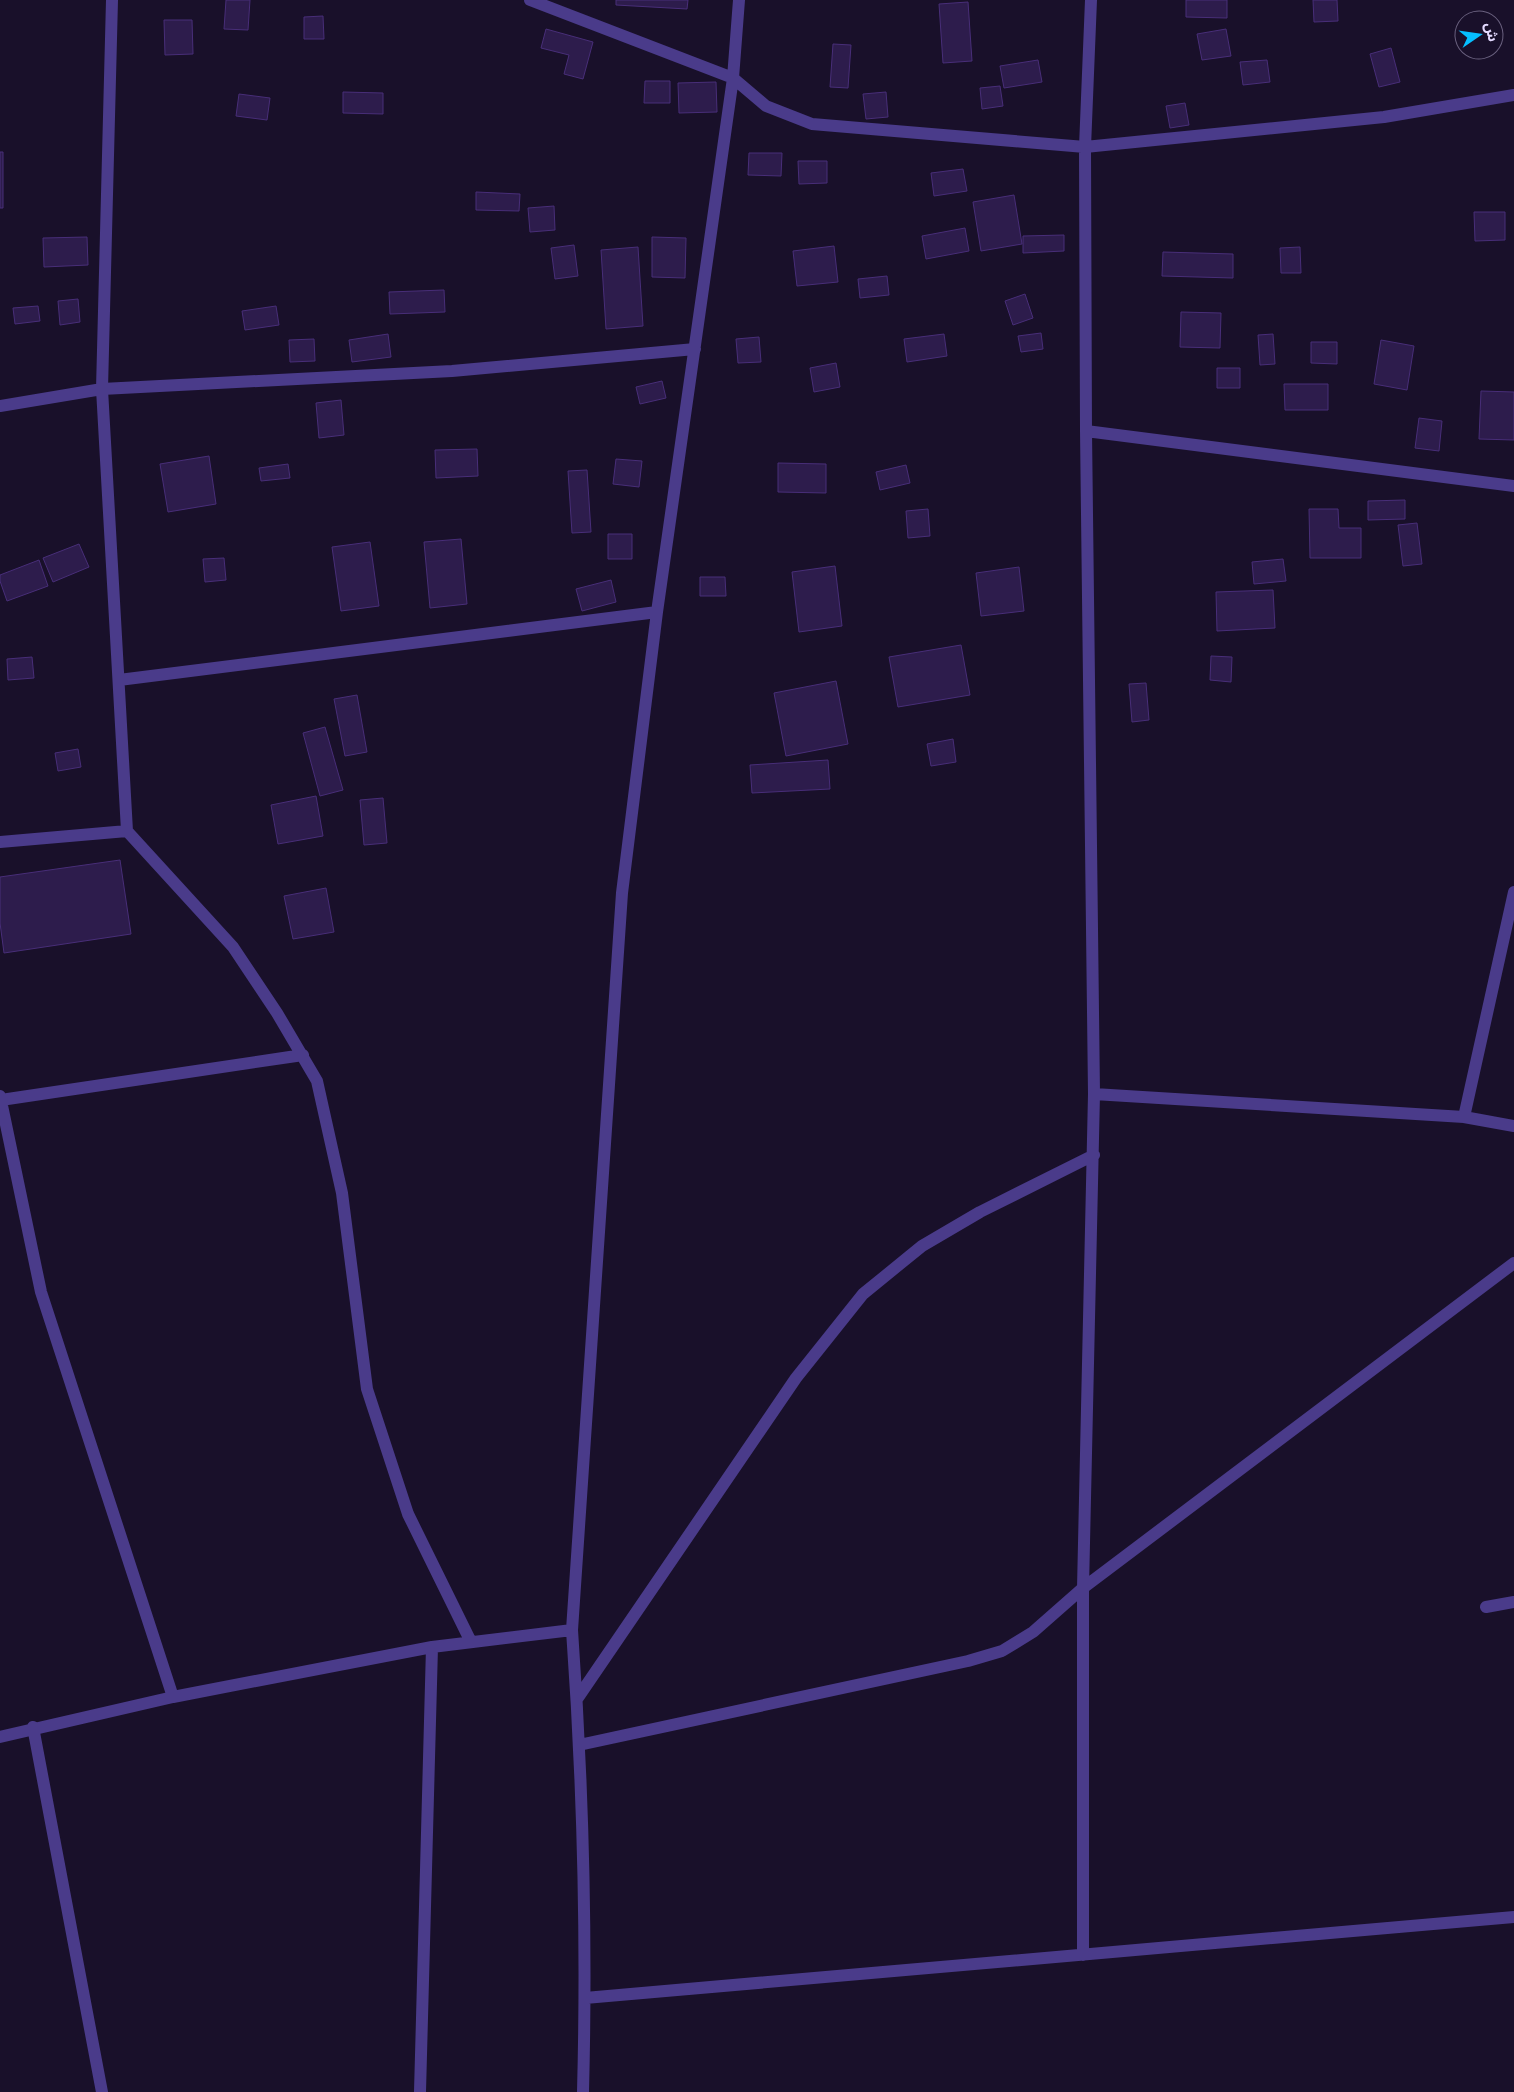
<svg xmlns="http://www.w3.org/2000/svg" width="1514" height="2092" viewBox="0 0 1514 2092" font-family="Roboto,'Noto Sans Arabic',sans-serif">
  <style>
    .building { fill: #2d1c4c; stroke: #482e78 }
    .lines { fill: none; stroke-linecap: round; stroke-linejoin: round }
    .minor { stroke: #4a3b8a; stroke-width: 12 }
  </style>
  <rect width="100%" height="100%" fill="#19102a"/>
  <path class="building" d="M226 0H250L248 30 224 29Z
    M616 0H688L687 9 616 5Z
    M1186 0H1227V18L1186 17Z
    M1313 0H1337L1338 21 1314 22Z
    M968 2 972 61 943 63 939 4Z
    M323 16 324 39H304V17Z
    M164 20H192L193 54 165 55Z
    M546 29 593 42 583 79 564 74 569 55 541 48Z
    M1226 29 1231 56 1202 60 1197 34Z
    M833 44 851 45 848 88 830 87Z
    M1391 48 1400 82 1379 87 1370 54Z
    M1038 60 1042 82 1004 88 1000 66Z
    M1267 60 1270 82 1243 85 1240 62Z
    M645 81H670V103H644Z
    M716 82 717 112 679 113 678 83Z
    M1000 86 1003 106 982 109 980 88Z
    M343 92 383 93V114L343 113Z
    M886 92 888 117 866 119 863 94Z
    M239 94 270 98 267 120 236 116Z
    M1185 103 1189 125 1170 128 1166 106Z
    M0 152H3V208H0Z
    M749 153H782L781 176 748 175Z
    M798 161H827V183L799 184Z
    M963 169 967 191 934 196 931 173Z
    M476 192 520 194 519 211 476 210Z
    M1014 195 1022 244 981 251 973 202Z
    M554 206 555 230 530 232 528 208Z
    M1474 212H1505V240L1475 241Z
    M965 228 969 251 926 259 922 236Z
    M1064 235V251L1023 253V236Z
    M87 237 88 265 44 267 43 238Z
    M652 237 686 238 685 278 652 277Z
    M574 245 578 276 555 279 551 248Z
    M834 246 838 282 797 286 793 251Z
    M638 247 643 326 606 329 601 250Z
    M1300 247 1301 273H1281L1280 248Z
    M1163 252 1233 254V278L1162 276Z
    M887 276 889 295 860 298 858 279Z
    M444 290 445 312 390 314 389 292Z
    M1025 294 1033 318 1013 325 1005 301Z
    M78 299 80 322 60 325 58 301Z
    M38 306 40 321 15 324 13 308Z
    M276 306 279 325 245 330 242 311Z
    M1181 312 1221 313 1220 348 1180 347Z
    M1041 333 1043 349 1021 352 1018 336Z
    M388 334 391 357 352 362 349 340Z
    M944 334 947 356 907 362 904 339Z
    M1273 334 1275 364 1260 365 1258 335Z
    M759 337 761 362 738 363 736 339Z
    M314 339 315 361 290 362 289 340Z
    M1381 340 1414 346 1407 390 1374 384Z
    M1311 342H1337V364L1311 363Z
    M836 363 840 387 814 392 810 368Z
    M1217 368H1240V388H1217Z
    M662 381 666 398 640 404 636 387Z
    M1284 384H1328V410H1285Z
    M1481 391 1514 392V440L1479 439Z
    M341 400 344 435 319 438 316 403Z
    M1419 418 1442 421 1439 451 1415 448Z
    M477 449 478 476 436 478 435 450Z
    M209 456 216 504 168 512 160 464Z
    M616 459 642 461 639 487 613 484Z
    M778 463 826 464V493L778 492Z
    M288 464 290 478 261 481 259 468Z
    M906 465 910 483 880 490 876 472Z
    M587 470 591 532 572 533 568 471Z
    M1405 500V519L1368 520V501Z
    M928 509 930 536 908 538 906 511Z
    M1309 509H1338L1339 528H1361V558H1310Z
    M1417 523 1422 564 1403 566 1398 525Z
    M608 534H632V559H608Z
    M461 539 467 604 430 608 424 542Z
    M370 542 379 606 341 611 332 547Z
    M79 544 89 567 53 582 43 558Z
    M224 558 226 580 205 582 203 559Z
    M1283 559 1286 581 1254 584 1252 562Z
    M39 560 48 586 7 601 0 581V575Z
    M835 566 842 626 799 632 792 572Z
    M1019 567 1024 611 981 616 976 573Z
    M700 577H725L726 596H700Z
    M611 580 616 602 582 611 576 589Z
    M1273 590 1275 628 1217 631 1216 592Z
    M961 645 970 695 898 707 889 657Z
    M1211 656 1232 657 1231 682 1210 680Z
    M32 657 34 678 8 680 7 659Z
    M836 681 848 744 786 756 774 693Z
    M1146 683 1149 720 1132 722 1129 684Z
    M357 695 367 752 345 756 334 699Z
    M325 727 343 790 320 796 303 733Z
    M953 739 956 762 931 766 927 744Z
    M78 749 81 767 58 771 55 753Z
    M828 760 830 789 752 793 750 765Z
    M316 796 323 836 278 844 271 805Z
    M383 798 387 843 364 845 360 800Z
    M120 860 131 934 4 953 0 923V877Z
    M326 888 334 932 293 939 284 896Z"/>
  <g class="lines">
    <path class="minor" d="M112 0 102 389 127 831 233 947 277 1013 317 1081 342 1193 367 1389 408 1514 471 1642
      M530 0 733 78 766 106 812 124 1085 147 1384 117 1514 95
      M0 406 102 389 452 371 695 349
      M1086 431 1514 486
      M119 680 657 612
      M0 842 127 831
      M1094 1094 1464 1117 1514 892
      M0 1096 41 1292 173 1697
      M1 1100 303 1055
      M1464 1117 1514 1126
      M1486 1607 1514 1602
      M577 1699 796 1378 863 1294 922 1246 980 1212 1094 1155
      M33 1727 102 2092
      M0 1737 173 1697 432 1647 572 1630
      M579 1745 968 1661 1002 1651 1033 1632 1083 1588 1514 1263
      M1083 1955V1588L1094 1094 1086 431 1085 147 1091 0
      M585 1998 1514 1917
      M420 2092 432 1647
      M583 2092C587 1938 583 1784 572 1630L622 893 657 612 733 78 739 0"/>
  </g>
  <g transform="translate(1479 35) rotate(77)"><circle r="24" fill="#19102a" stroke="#6a617f"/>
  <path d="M0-4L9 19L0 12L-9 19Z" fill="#06bfff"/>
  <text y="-8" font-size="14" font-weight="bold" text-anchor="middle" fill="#e4daff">ش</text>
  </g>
</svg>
